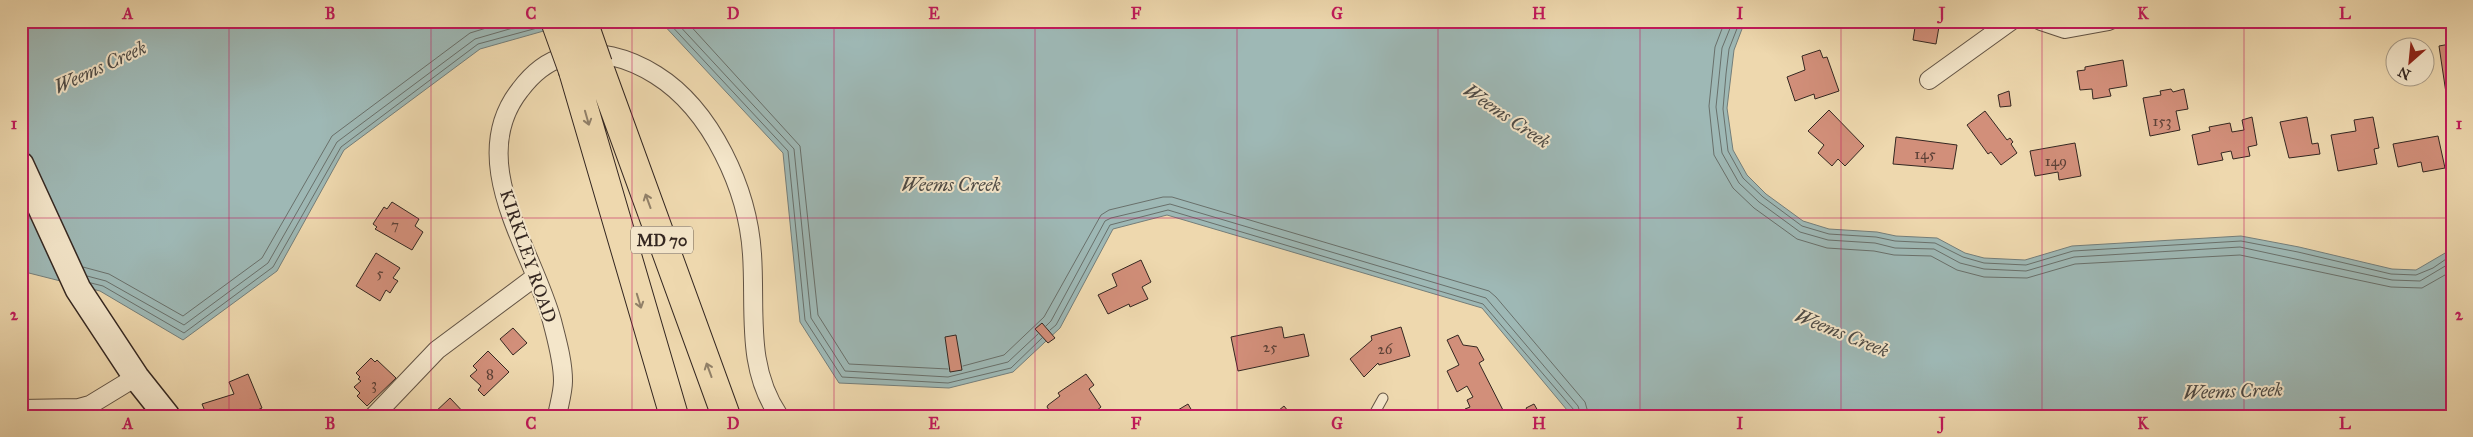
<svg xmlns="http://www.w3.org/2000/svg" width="2473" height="437" viewBox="0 0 2473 437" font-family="'IM FELL Great Primer',serif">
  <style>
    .water { fill: #9eb8b5; stroke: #747e7a }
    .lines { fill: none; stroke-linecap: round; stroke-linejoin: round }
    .shore { stroke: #69706b; stroke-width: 1 }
    .building { fill: #d28f7a; stroke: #342721 }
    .service-casing { stroke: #625344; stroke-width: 11 }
    .minor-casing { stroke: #625344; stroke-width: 20 }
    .secondary-casing { stroke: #342721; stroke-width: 28 }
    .primary-casing { stroke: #342721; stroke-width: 30 }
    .service { stroke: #f4e6ca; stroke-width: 9 }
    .minor { stroke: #f4e6ca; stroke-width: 18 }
    .secondary { stroke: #f4e6ca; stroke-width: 25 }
    .primary { stroke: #eed8ae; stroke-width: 28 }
    .primary-bridge-casing { stroke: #342721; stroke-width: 30; stroke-linecap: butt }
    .primary-bridge { stroke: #eed8ae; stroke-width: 28 }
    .oneway { stroke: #918068 }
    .grid { fill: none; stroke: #c2185b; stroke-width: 1; stroke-opacity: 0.55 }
    .labels { text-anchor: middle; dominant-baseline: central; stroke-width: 4; stroke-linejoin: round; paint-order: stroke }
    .number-label { font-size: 15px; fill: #5c4137 }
    .shield { fill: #f4e6ca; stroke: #6e6054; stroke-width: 1 }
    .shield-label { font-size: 16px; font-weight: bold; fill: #342721 }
    .street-label { font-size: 18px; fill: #342721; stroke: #f4e6ca }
    .water-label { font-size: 19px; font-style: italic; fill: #4e4b46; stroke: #f4e6ca }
    .neatline { fill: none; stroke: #c2185b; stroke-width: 2 }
    .grid-label { font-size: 16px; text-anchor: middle; font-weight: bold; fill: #c2185b }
  </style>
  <rect width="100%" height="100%" fill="#eed8ae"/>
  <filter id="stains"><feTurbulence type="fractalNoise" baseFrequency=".004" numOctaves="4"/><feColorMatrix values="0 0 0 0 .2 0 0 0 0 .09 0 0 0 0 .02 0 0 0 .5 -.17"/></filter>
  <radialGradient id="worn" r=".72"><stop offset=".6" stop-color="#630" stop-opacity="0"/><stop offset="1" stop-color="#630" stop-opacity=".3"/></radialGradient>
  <path class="water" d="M21 21H579L480 49 344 150 277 271 183 340 100 291 21 271Z
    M660 21H1745L1734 50 1731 75 1727 108 1733 150 1747 175 1766 194 1803 221 1829 229 1877 232 1896 236 1937 238 1965 253 1984 258 2025 260 2072 246 2241 236 2299 247 2392 269 2416 270 2452 249V416H1572L1482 308 1167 215 1113 229 1060 328 1013 372 949 388 839 383 800 322 783 153Z"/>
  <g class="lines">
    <path class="shore" d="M667 21 788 151 805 320 842 377 948 383 1011 368 1042 338
      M675 21 794 149 811 318 845 371 948 377 1008 362 1038 334
      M686 21 800 146 818 315 849 364 948 369
      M1725 21 1715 47 1709 106 1714 155 1733 188 1754 208 1797 239 1827 248 1874 251 1894 255 1931 256 1957 270 1984 277 2027 278 2075 264 2240 255 2391 287 2422 288 2452 271
      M1733 21 1722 48 1716 107 1722 153 1739 183 1759 202 1800 232 1828 240 1875 243 1895 248 1934 249 1960 263 1984 269 2026 271 2074 257 2240 247 2392 280 2420 281 2452 262
      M1740 21 1729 49 1726 74 1723 109 1728 151 1743 178 1763 197 1802 226 1829 234 1876 237 1895 241 1935 243 1963 257 1984 263 2026 265 2073 251 2241 241 2298 252 2391 274 2416 275 2433 268 2452 255
      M83 267 109 274 183 316 262 258 332 136 470 33 509 21
      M87 276 106 281 184 325 268 263 337 142 475 39 537 21
      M91 283 103 286 184 333 273 267 341 147 478 44 541 27
      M1046 326 1051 321 1105 221 1111 218 1170 204 1486 298 1578 406 1581 416
      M1050 330 1056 325 1110 225 1168 210 1483 304 1574 410 1575 416
      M963 366 1004 355 1044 317 1101 215 1109 210 1163 197H1172L1489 291 1496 297 1585 402 1589 416"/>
  </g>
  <path class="building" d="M1916 21H1940L1936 44 1913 40Z
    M2450 44H2452V100L2451 92 2446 93 2439 46Z
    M1820 50 1823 58 1827 57 1839 91 1815 99 1814 94 1795 101 1787 77 1805 70 1802 56Z
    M2123 60 2127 86 2109 89 2111 96 2093 99 2092 89 2080 90 2077 71 2085 70V67Z
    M2171 89 2173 92 2184 89 2188 109 2176 111 2180 130 2150 136 2143 98 2161 95 2160 91Z
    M2009 91 2011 106 2000 107 1998 95Z
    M1829 110 1864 146 1845 166 1838 159 1832 166 1818 153 1824 145 1808 131Z
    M1985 111 2007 140 2010 138 2013 142 2011 144 2017 153 2001 165 1991 152 1988 154 1967 125Z
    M2252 117 2257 145 2248 147 2250 156 2233 159 2231 151 2221 153 2223 160 2198 165 2192 135 2210 131 2209 127 2230 123 2232 132 2244 130 2242 120Z
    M2307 117 2312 144 2318 143 2320 154 2289 158 2280 122Z
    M2373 117 2379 148 2374 149 2377 164 2338 171 2331 135 2356 131 2354 120Z
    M2438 136 2445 168 2423 172 2421 162 2398 167 2393 144Z
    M1896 137 1957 145 1953 169 1893 164Z
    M2075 143 2081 176 2059 180 2058 172 2035 176 2030 151Z
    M392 202 419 219 415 226 423 232 412 250 375 229 377 227 373 224 384 207 387 209Z
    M376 253 400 268 393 278 398 281 395 285 390 293 386 290 380 301 356 286Z
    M1141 260 1151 282 1142 287 1148 299 1130 307 1129 304 1108 314 1098 295 1117 286 1112 274Z
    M1042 323 1055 338 1048 343 1035 329Z
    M1279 327H1282L1284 338 1304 334 1309 356 1238 371 1231 337Z
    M1401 327 1410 356 1379 365 1378 363 1364 377 1350 359 1372 340 1371 336Z
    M513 328 527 343 513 355 500 339Z
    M956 335 962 370 950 372 945 337Z
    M1458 335 1463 345 1477 347 1484 360 1479 363 1506 416H1468L1465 409 1470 407 1467 400 1473 397 1467 386 1457 392 1447 371 1459 365 1447 340Z
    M488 351 509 372 484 396 478 390 481 386 470 376 477 370 473 366Z
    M371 358 375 362 377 360 396 378 367 406 357 396 360 393 354 387 361 381 358 379 360 377 356 373Z
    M248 374 262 408 244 416H207L202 404 234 394 229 382Z
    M1086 374 1094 385 1089 389 1101 407 1090 416H1053L1047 407 1048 405 1060 396 1058 393Z
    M450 398 467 416H432V415Z
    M1188 404 1195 416H1181L1178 410Z
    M1534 404 1538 411 1530 415 1526 408Z
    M1284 406 1292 416H1272Z"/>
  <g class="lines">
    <defs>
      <path id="service" d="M1373 416 1383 398"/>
      <path id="minor" d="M2041 21 2065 29 2109 21
        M1929 80 2011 21
        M21 409 79 408 90 405 136 377
        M374 416 437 350 535 277
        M557 416C559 405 563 392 563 381 563 361 557 341 552 321 533 250 464 161 520 90 532 74 545 62 564 57 596 48 629 58 656 75 712 110 748 190 752 254 756 311 745 366 779 416"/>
      <path id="secondary" d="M21 165 78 289 136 377 167 416"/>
      <path id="primary" d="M598 64 726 416
        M573 71 674 416"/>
    </defs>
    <use href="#service" class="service-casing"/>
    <use href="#minor" class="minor-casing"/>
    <use href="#secondary" class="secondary-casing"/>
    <use href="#primary" class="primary-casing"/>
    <use href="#service" class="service"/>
    <use href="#minor" class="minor"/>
    <use href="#secondary" class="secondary"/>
    <use href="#primary" class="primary"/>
    <defs>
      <path id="primary-bridge" d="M555 21 573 71
        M583 21 598 64"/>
    </defs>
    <use href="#primary-bridge" class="primary-bridge-casing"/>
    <use href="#primary-bridge" class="primary-bridge"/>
  </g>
  <defs><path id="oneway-shaft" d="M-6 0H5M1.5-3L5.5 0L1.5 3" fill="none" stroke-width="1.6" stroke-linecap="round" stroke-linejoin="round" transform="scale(1.25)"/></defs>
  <g class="oneway">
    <use href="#oneway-shaft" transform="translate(587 118) rotate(74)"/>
    <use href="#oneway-shaft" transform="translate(648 201) rotate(-110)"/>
    <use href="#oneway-shaft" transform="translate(639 301) rotate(73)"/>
    <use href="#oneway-shaft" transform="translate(709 370) rotate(-110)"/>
  </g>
  <path class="grid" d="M229 21V416M431 21V416M632 21V416M834 21V416M1035 21V416M1237 21V416M1438 21V416M1640 21V416M1841 21V416M2042 21V416M2244 21V416M21 218H2452"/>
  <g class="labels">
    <g class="number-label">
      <text x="2162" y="121">153</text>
      <text x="1925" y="154">145</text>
      <text x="2056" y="161">149</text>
      <text x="395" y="225">7</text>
      <text x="380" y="273">5</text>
      <text x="1270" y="347">25</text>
      <text x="1385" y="349">26</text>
      <text x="490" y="374">8</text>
      <text x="374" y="384">3</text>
    </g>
    <rect class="shield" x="631" y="226.5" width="62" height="27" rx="4"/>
    <g class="shield-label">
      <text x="662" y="240">MD 70</text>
    </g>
    <g class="street-label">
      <text transform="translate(528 256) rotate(71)">KIRKLEY ROAD</text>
    </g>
    <g class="water-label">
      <text transform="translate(100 67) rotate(-25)">Weems Creek</text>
      <text transform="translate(1507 116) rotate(34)">Weems Creek</text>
      <text x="951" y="184">Weems Creek</text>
      <text transform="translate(1842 333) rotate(22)">Weems Creek</text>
      <text transform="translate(2233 391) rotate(-2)">Weems Creek</text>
    </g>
  </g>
  <rect width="2473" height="437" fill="none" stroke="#eed8ae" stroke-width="55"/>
  <g transform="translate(2410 62) rotate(207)"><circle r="24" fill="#f4e6ca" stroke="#a79a86"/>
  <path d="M0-4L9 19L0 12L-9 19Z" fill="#8f2418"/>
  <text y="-8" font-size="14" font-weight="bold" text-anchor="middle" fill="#342721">N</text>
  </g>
  <rect x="28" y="28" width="2418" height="382" class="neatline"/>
  <g class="grid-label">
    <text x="128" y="19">A</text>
    <text x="330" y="19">B</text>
    <text x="531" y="19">C</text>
    <text x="733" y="19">D</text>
    <text x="934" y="19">E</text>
    <text x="1136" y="19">F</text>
    <text x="1337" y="19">G</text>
    <text x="1539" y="19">H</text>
    <text x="1740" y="19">I</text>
    <text x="1942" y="19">J</text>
    <text x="2143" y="19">K</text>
    <text x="2345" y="19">L</text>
    <text x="14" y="129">1</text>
    <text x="2459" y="129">1</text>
    <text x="14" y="320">2</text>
    <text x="2459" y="320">2</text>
    <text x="128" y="429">A</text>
    <text x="330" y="429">B</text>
    <text x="531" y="429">C</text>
    <text x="733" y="429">D</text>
    <text x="934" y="429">E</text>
    <text x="1136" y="429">F</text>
    <text x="1337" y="429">G</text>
    <text x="1539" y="429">H</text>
    <text x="1740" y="429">I</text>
    <text x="1942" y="429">J</text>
    <text x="2143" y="429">K</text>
    <text x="2345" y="429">L</text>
  </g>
  <rect width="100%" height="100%" filter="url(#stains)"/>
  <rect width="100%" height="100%" fill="url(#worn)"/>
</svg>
